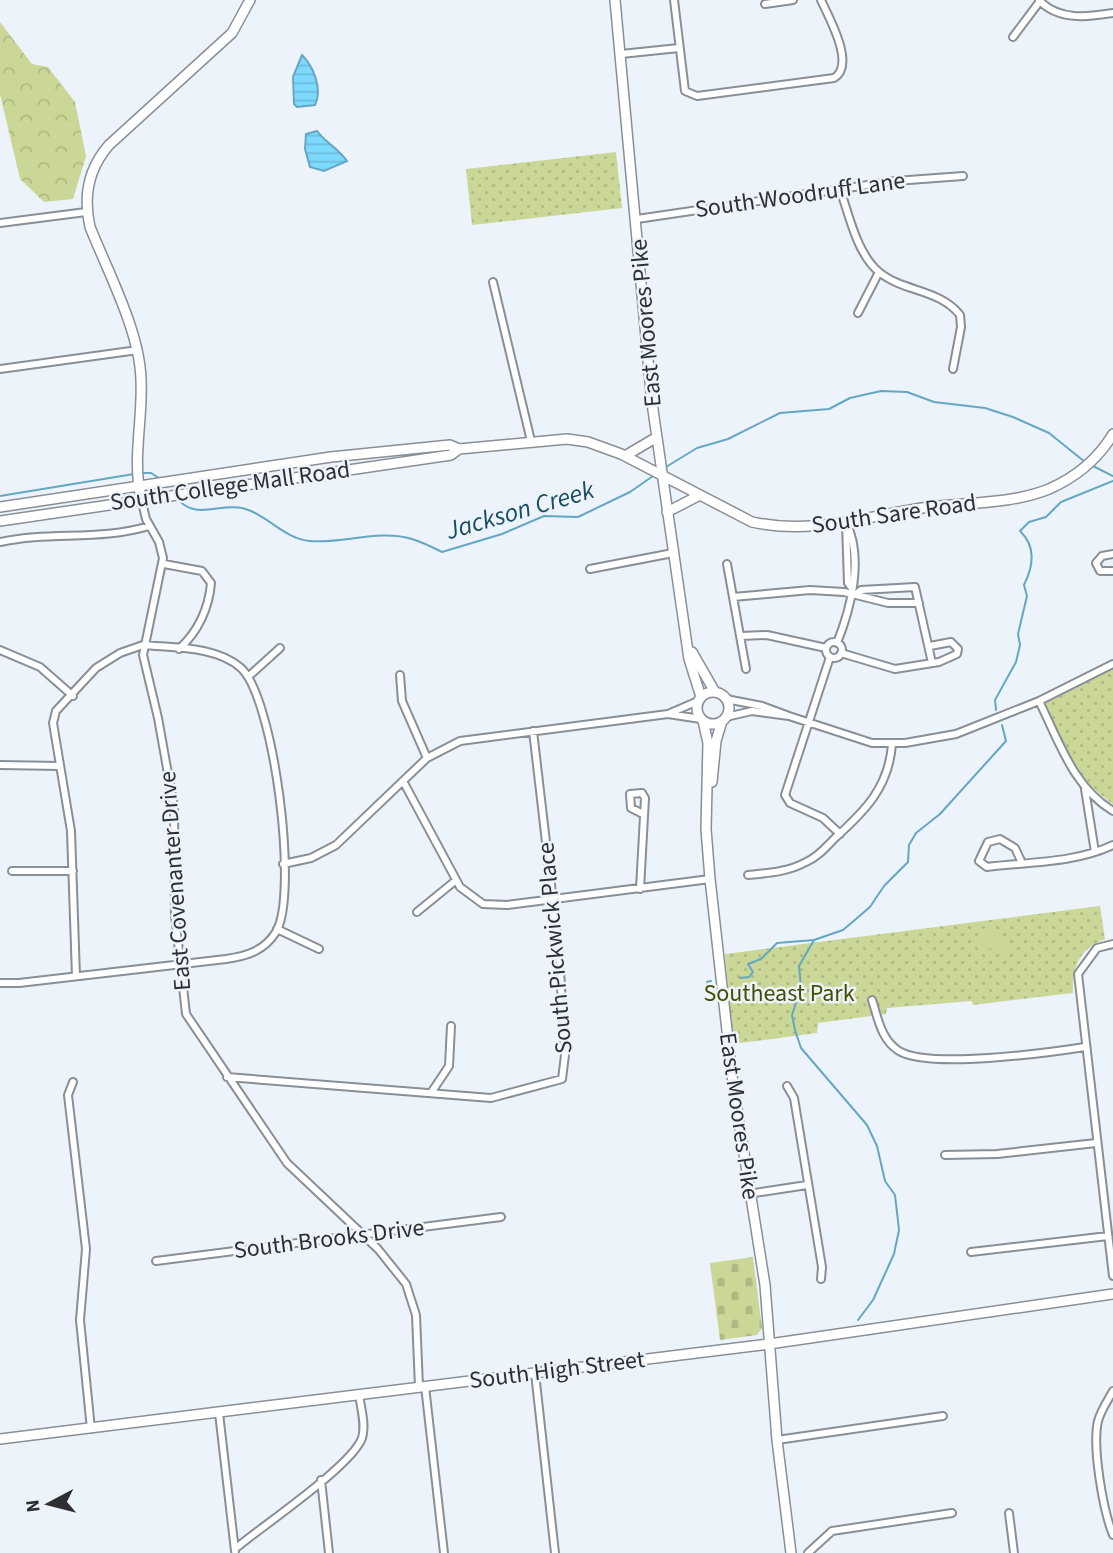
<svg xmlns="http://www.w3.org/2000/svg" width="1113" height="1553" viewBox="0 0 1113 1553" font-family="'Source Sans 3',sans-serif">
  <style>
    .grass { fill: url(#grass-dots) }
    .forest { fill: url(#forest-crowns) }
    .cemetery { fill: url(#cemetery-stones) }
    .garden { fill: #cbd797 }
    .water { fill: url(#water-rules); stroke: #65a7c2; stroke-width: 2 }
    .lines { fill: none; stroke-linecap: round; stroke-linejoin: round }
    .stream { stroke: #65a7c2; stroke-width: 2 }
    .street-casing { stroke: #898f96; stroke-width: 10 }
    .secondary-casing { stroke: #898f96; stroke-width: 12 }
    .street { stroke: #fff; stroke-width: 6 }
    .secondary { stroke: #fff; stroke-width: 9 }
    .labels { text-anchor: middle; dominant-baseline: central; stroke-width: 5; stroke-linejoin: round; paint-order: stroke }
    .street-label { font-size: 24px; fill: #2d2f32; stroke: #edf3fb }
    .park-label { font-size: 24px; fill: #464f00; stroke: #edf3fb }
    .water-label { font-size: 26px; font-style: italic; fill: #184d60; stroke: #edf3fb }
  </style>
  <defs>
    <pattern id="grass-dots" width="8" height="8" patternUnits="userSpaceOnUse" patternTransform="scale(1.75)"><rect width="8" height="8" fill="#cbd797"/><path d="M2 2h.1M6 6h.1" fill="none" stroke="#afb983" stroke-width="1.8" stroke-linecap="round"/></pattern>
    <pattern id="forest-crowns" width="20" height="18" patternUnits="userSpaceOnUse" patternTransform="scale(1.75)"><rect width="20" height="18" fill="#cbd797"/><path d="M2 6a3 3 0 1 1 6 0M12 15a3 3 0 1 1 6 0" fill="none" stroke="#afb983"/></pattern>
    <pattern id="cemetery-stones" width="16" height="16" patternUnits="userSpaceOnUse" patternTransform="scale(1.75)"><rect width="16" height="16" fill="#cbd797"/><path d="M2 7V4a2 2 0 0 1 4 0v3zM10 15v-3a2 2 0 0 1 4 0v3z" fill="#afb983"/></pattern>
    <pattern id="water-rules" width="6" height="5" patternUnits="userSpaceOnUse" patternTransform="scale(1.75)"><rect width="6" height="5" fill="#7ddaff"/><path d="M0 2.5h6" fill="none" stroke="#6cbbdb"/></pattern>
  </defs>
  <rect width="100%" height="100%" fill="#edf3fb"/>
  <path class="grass" d="M616 152 622 208 472 225 466 169Z
    M1113 665V804C1075 779 1062 741 1045 701Z
    M1100 906 1105 939C1079 949 1072 967 1073 993L973 1005 971 1001 887 1008 886 1014 818 1023 817 1033 733 1044 725 954Z"/>
  <path class="forest" d="M0 22 32 64 48 67 75 102 86 156 73 199 44 202 20 179 0 94Z"/>
  <path class="cemetery" d="M753 1257 762 1328 757 1335 720 1340 710 1263Z"/>
  <path class="garden" d="M988 930 1010 944 1003 956 980 942Z"/>
  <path class="water" d="M302 55C313 66 323 89 315 105L297 107 294 104 293 77Z
    M317 131C326 143 338 148 347 161L324 171 310 167 305 149 306 134Z"/>
  <g class="lines">
    <path class="stream" d="M1093 466 1113 476
      M666 467 697 448 728 439 780 413 829 409 850 398 881 391 907 392 934 402 985 408 1013 417 1049 433 1085 462
      M143 473H151L162 480
      M0 496 134 474
      M177 498C195 521 219 503 242 508 267 514 284 539 310 541 343 544 379 529 412 539 422 542 432 547 442 552L502 534 544 516 578 517 630 492 653 476
      M996 710 995 700 1016 662 1020 645 1018 634 1027 596 1024 585C1033 567 1037 547 1020 531L1029 522 1046 517 1061 502 1113 481
      M814 940 799 966 801 988 792 1015 795 1030 801 1048 867 1125 877 1146 885 1181 895 1195 899 1230 894 1254 873 1300 858 1320
      M740 978 749 977 753 972 748 964 761 959 777 943 814 940 843 930 870 907 884 886 908 862 909 845 916 833 940 814 1006 741 1002 725
      M707 982 711 981"/>
    <defs>
      <path id="street" d="M674 0 685 91 697 96 834 78C856 65 829 18 821 0
        M1039 0C1058 21 1088 17 1113 13
        M765 4 793 0
        M1013 37 1040 1
        M621 54 679 48
        M840 189C849 215 857 254 879 272 903 292 940 289 960 315L961 327 953 369
        M637 219 895 181 963 176
        M0 223 86 212
        M493 282 531 441
        M858 313 879 272
        M0 369 138 350
        M141 498 146 519 159 542 163 558 143 655 158 718 174 807 175 915 186 1014 287 1163 378 1249 406 1284 416 1315 419 1387
        M846 524 848 583 851 587
        M0 542C50 531 100 541 149 526
        M1113 554 1102 556 1096 563 1100 571H1113
        M164 564 202 571 211 583C209 608 198 632 179 649
        M727 564 746 669
        M590 569 673 553
        M856 594 861 590 915 587 932 663
        M733 597 810 590 844 592 888 603H919
        M741 636 767 635 826 648
        M826 650a8 8 0 1 1 16 0a8 8 0 1 1-16 0Z
        M837 643C851 608 864 558 846 522
        M0 650 40 667 73 696
        M841 653 895 669 939 662 957 654 958 649 951 642 930 646
        M830 657 785 795 790 803 823 818 840 834
        M400 675 402 701 427 758
        M249 676 280 648
        M698 701 668 714 701 719
        M1039 701C1059 741 1073 787 1113 811
        M789 716 872 743H905L956 734 1039 701 1113 664
        M726 717 752 711 789 716 762 706 726 699
        M0 765 60 766
        M403 781 460 887 483 904 507 905 710 879
        M1085 789 1095 852
        M1022 863 1015 848 1000 839 988 842 979 861 987 867C1028 862 1076 863 1113 845
        M283 864 311 858 336 845 427 758 460 741 668 714
        M12 871H73
        M748 875C768 873 788 872 806 862 818 857 826 847 835 838 865 811 889 787 892 744
        M640 889 645 798 642 793 630 794 631 808 643 814
        M417 912 455 881
        M277 929 319 949
        M1113 944 1097 948 1078 974 1113 1276
        M0 983H19L226 959C247 956 264 951 276 932 299 894 274 698 241 668 217 646 174 648 143 645L120 653 96 668 56 711 53 723 71 831 76 976
        M872 1000C878 1018 881 1040 899 1051 929 1069 1046 1053 1085 1047
        M227 1077 491 1098 562 1079 565 1055 559 953 533 731
        M73 1082 68 1095 86 1249 80 1320 91 1429
        M787 1086 794 1098 822 1267 821 1279
        M431 1093 449 1066 451 1026
        M945 1155 997 1154 1096 1143
        M748 1194 807 1185
        M971 1252 1108 1236
        M156 1261 501 1217
        M535 1373 555 1553
        M425 1386 444 1553
        M1113 1391C1108 1400 1101 1410 1098 1421 1092 1447 1103 1510 1113 1535
        M219 1413 235 1551
        M777 1440 943 1416
        M321 1480 329 1553
        M1009 1513 1014 1553
        M235 1549C262 1526 352 1466 362 1438 366 1426 361 1408 359 1395
        M808 1553 832 1531 952 1513"/>
      <path id="secondary" d="M615 0 652 403 689 659 701 697
        M625 456 657 437
        M141 498C132 458 143 420 141 380 140 332 108 272 90 227 83 196 88 169 109 145L232 33 250 0
        M0 507 331 457 450 445 459 449
        M667 512 698 496
        M0 521 451 455 459 449 567 439 588 442 621 454 752 522C810 535 864 517 922 508 963 502 1010 505 1049 489 1076 477 1098 459 1113 434
        M692 652 715 692
        M697 708a16 16 0 1 1 32 0a16 16 0 1 1-32 0Z
        M703 721 708 743 706 829 710 879 733 1084 765 1285 777 1440 791 1553
        M712 782 716 741 722 721
        M0 1439 769 1344 1113 1294"/>
    </defs>
    <use href="#street" class="street-casing"/>
    <use href="#secondary" class="secondary-casing"/>
    <use href="#street" class="street"/>
    <use href="#secondary" class="secondary"/>
  </g>
  <g class="labels">
    <g class="street-label">
      <text transform="translate(800 195) rotate(-8)">South Woodruff Lane</text>
      <text transform="translate(646 323) rotate(-95)">East Moores Pike</text>
      <text transform="translate(230 486) rotate(-8)">South College Mall Road</text>
      <text transform="translate(894 514) rotate(-8)">South Sare Road</text>
      <text transform="translate(175 881) rotate(-94)">East Covenanter Drive</text>
      <text transform="translate(555 948) rotate(-95)">South Pickwick Place</text>
      <text transform="translate(739 1116) rotate(82)">East Moores Pike</text>
      <text transform="translate(329 1239) rotate(-7)">South Brooks Drive</text>
      <text transform="translate(557 1370) rotate(-7)">South High Street</text>
    </g>
    <g class="park-label">
      <text x="779" y="993">Southeast Park</text>
    </g>
    <g class="water-label">
      <text transform="translate(520 510) rotate(-16)">Jackson Creek</text>
    </g>
  </g>
  <g transform="translate(49 1504) rotate(263)" stroke="#edf3fb" stroke-width="5" paint-order="stroke">
  <path d="M0-5L12 26L0 18L-12 26Z" fill="#2d2f32"/>
  <text y="-10" font-size="19" font-weight="bold" text-anchor="middle" fill="#2d2f32">N</text>
  </g>
</svg>
